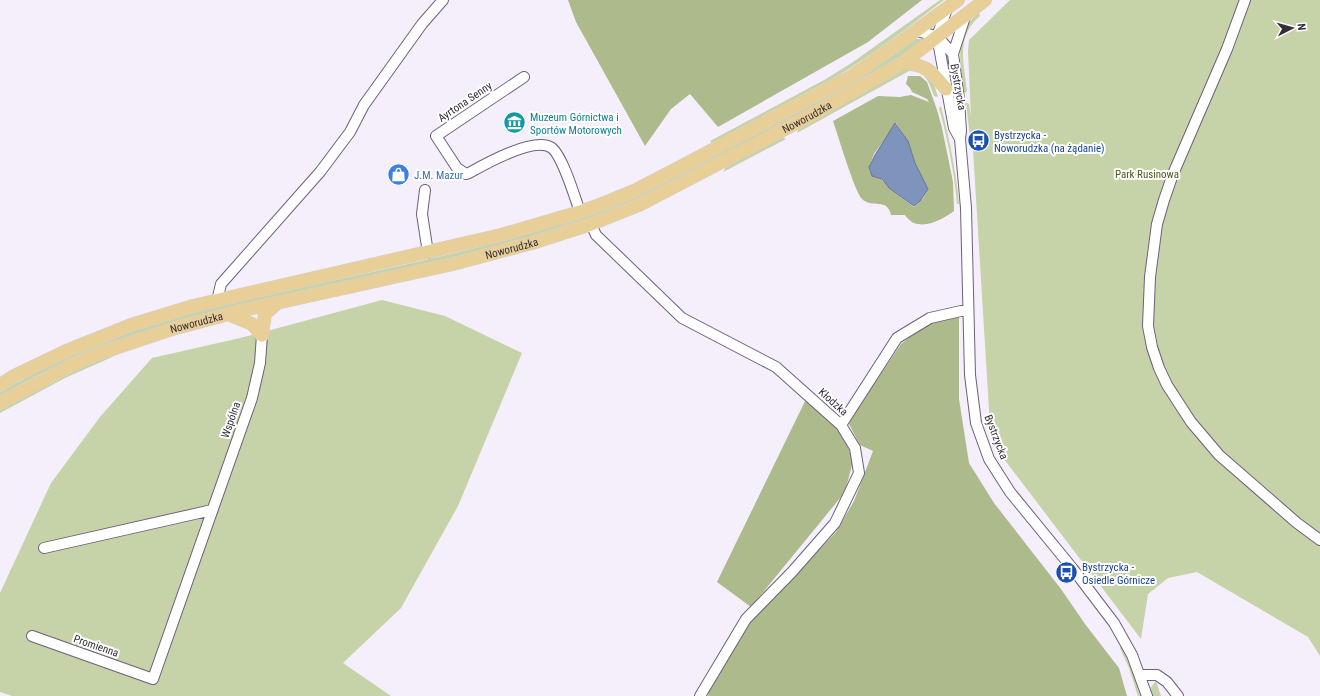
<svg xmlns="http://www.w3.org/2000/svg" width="1320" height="696" viewBox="0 0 1320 696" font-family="'Roboto Condensed',sans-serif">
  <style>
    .green { fill: #c6d2a7 }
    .forest { fill: #adba8c; fill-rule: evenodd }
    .water { fill: #7e94bc; stroke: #687595 }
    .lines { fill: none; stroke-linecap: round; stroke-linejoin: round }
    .minor-casing { stroke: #6d607b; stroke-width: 12 }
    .major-casing { stroke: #d2d1d4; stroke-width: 14 }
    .minor { stroke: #fff; stroke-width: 10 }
    .major { stroke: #e8cf98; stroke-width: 13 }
    .labels { text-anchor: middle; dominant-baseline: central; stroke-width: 4; stroke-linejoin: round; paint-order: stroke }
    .street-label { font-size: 11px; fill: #342e3a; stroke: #fff }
    .culture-label { font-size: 11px; fill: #0d838f; stroke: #fff; text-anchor: start }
    .transit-label { font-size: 11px; fill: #164399; stroke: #fff; text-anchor: start }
    .park-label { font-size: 11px; fill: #4c5b15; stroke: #fff }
    .shop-label { font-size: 11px; fill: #366cbe; stroke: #fff; text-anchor: start }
  </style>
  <rect width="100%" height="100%" fill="#f5effc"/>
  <path class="green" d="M940 0H944C914 23 884 46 852 67 808 95 759 119 713 144L710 141 826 79 853 62Z
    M1010 0H1320V656L1308 637 1197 572 1168 578 1148 594 1141 639 1004 459 990 426 972 133 970 137 966 102 969 104 971 116 968 51 969 40Z
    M979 12 980 16C955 37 964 63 967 91L964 94C961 64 952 35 979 12Z
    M914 39H925L904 54 832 97 636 200 558 230 476 252 195 316C124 336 63 359 0 396V392C42 368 85 348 130 332 182 312 237 302 291 290 393 267 495 247 594 213Z
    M906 68 920 69 933 81 938 97 934 96C929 82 926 71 909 71L797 133 799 128Z
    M941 106C949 138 956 170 959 204H957C954 172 948 140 939 108Z
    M782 137 786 139 723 172 726 167Z
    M382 300 445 316 522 353 458 506 401 608 343 663 391 696H12L0 692V593L51 483 100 417 152 358 240 338 252 335 251 331 256 334Z
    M130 349 65 378 0 413V409C42 385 84 365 130 349Z
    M1121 646 1134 675 1140 696H1138L1129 668 1120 648Z
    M1156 681 1161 696H1152L1151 687Z"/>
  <path class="forest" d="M568 0H922L868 42 718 127 690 94 671 109 645 146 576 22Z
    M908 76H920L927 82 937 110 942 128 953 182 954 211C943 219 928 228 914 223 911 222 907 218 905 215H891C887 197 873 209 862 199 854 190 838 135 833 121L878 96 900 97 911 95 929 102 927 99 912 92 910 88 906 84ZM896 123 908 141 915 163 928 189 923 198 914 207 889 188 881 179 872 176 869 167 874 154Z
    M959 316V399L969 463 994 503 1061 589 1085 624 1119 668 1127 696H708L709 687 749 624 836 532 854 501 873 451 860 445 849 424 853 415 901 344 931 320Z
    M809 393 844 436 853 461 845 492 751 607 717 582Z"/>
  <path class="water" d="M895 123 908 141 915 163 928 189 920 201 914 206 889 188 882 179 872 176 869 167 875 155Z"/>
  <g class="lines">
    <defs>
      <path id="minor" d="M1245 0 1227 49 1173 174 1164 200 1157 224 1150 277 1148 326 1152 347 1159 368 1167 385 1191 422 1219 455 1297 523 1320 540
        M947 9 937 36 954 128 960 139
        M965 17 953 54 959 99 961 131 960 139 966 208 970 375 976 423 989 459 1010 492 1073 569 1114 623 1132 655 1147 696
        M916 31 937 36 953 54
        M524 77 436 136 457 168 466 174 469 173C485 164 535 136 552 148 563 157 575 198 580 212
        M425 190 422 214 428 253
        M591 224 596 235 682 318 776 367 841 425 855 448 859 473 835 523 792 572 746 619 700 696
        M217 301 221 284 320 172 350 132 364 105 422 24 443 0
        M841 425 897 338 930 318 961 311H968
        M44 548 212 510
        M32 636 153 679 252 398 260 363 262 335
        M1140 675H1157L1167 682 1178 696"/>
      <g id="major">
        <path d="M904 62C929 67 930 70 946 89"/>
        <path d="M228 314 252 324 262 335"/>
        <path d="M262 335 265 314 276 304"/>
        <path d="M0 385 14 376 66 351 131 325 193 306 501 235 580 212 607 202 634 191 686 164 852 76 899 43 958 0"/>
        <path id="s1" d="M0 403 70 366 97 354 172 329 244 310 453 264 532 243 591 224 639 205 806 118 885 73 904 62 985 0"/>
      </g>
    </defs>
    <use href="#minor" class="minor-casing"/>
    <use href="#major" class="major-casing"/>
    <use href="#minor" class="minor"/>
    <use href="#major" class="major"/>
  </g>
  <defs>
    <symbol id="museum-disc" viewBox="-11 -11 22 22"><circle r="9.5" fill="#0f9aa8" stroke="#fff"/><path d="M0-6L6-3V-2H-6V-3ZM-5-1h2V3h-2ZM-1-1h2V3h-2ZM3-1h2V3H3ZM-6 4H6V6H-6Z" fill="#fff"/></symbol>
    <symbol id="bus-disc" viewBox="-11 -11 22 22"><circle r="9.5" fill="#1a4fb4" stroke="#fff"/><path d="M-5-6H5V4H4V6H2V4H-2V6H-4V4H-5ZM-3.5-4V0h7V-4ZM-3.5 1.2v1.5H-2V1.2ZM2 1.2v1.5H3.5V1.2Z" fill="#fff"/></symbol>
    <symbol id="shop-disc" viewBox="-11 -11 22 22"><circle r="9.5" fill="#3f7fe0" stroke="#fff"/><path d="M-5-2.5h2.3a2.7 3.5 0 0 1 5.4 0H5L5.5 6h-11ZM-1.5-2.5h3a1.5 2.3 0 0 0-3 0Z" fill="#fff"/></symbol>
  </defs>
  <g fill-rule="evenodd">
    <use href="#museum-disc" x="502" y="110" width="25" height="25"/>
    <use href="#bus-disc" x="966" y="128" width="25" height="25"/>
    <use href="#shop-disc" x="386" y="162" width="25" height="25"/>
    <use href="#bus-disc" x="1054" y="560" width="25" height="25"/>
  </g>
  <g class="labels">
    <g class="street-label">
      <text transform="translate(958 87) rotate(80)">Bystrzycka</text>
      <text transform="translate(465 102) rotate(-34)">Ayrtona Senny</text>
      <text stroke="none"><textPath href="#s1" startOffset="861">Noworudzka</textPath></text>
      <text stroke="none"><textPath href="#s1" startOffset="537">Noworudzka</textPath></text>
      <text stroke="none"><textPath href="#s1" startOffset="213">Noworudzka</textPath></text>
      <text transform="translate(833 402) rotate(42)">Kłodzka</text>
      <text transform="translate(231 420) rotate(-71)">Wspólna</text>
      <text transform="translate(996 437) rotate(69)">Bystrzycka</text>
      <text transform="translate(96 646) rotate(19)">Promienna</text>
    </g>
    <g class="culture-label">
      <text x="530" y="117">Muzeum Górnictwa i<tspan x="530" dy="13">Sportów Motorowych</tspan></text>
    </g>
    <g class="transit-label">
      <text x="994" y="135">Bystrzycka -<tspan x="994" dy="13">Noworudzka (na żądanie)</tspan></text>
      <text x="1082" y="567">Bystrzycka -<tspan x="1082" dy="13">Osiedle Górnicze</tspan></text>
    </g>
    <g class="park-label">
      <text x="1147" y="174">Park Rusinowa</text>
    </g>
    <g class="shop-label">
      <text x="414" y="175">J.M. Mazur</text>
    </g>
  </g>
  <g transform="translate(1292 28) rotate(84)" stroke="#ffffff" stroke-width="3" paint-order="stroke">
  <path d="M0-3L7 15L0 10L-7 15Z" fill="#342e3a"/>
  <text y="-6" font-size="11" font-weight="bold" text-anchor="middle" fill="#342e3a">N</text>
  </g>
</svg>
